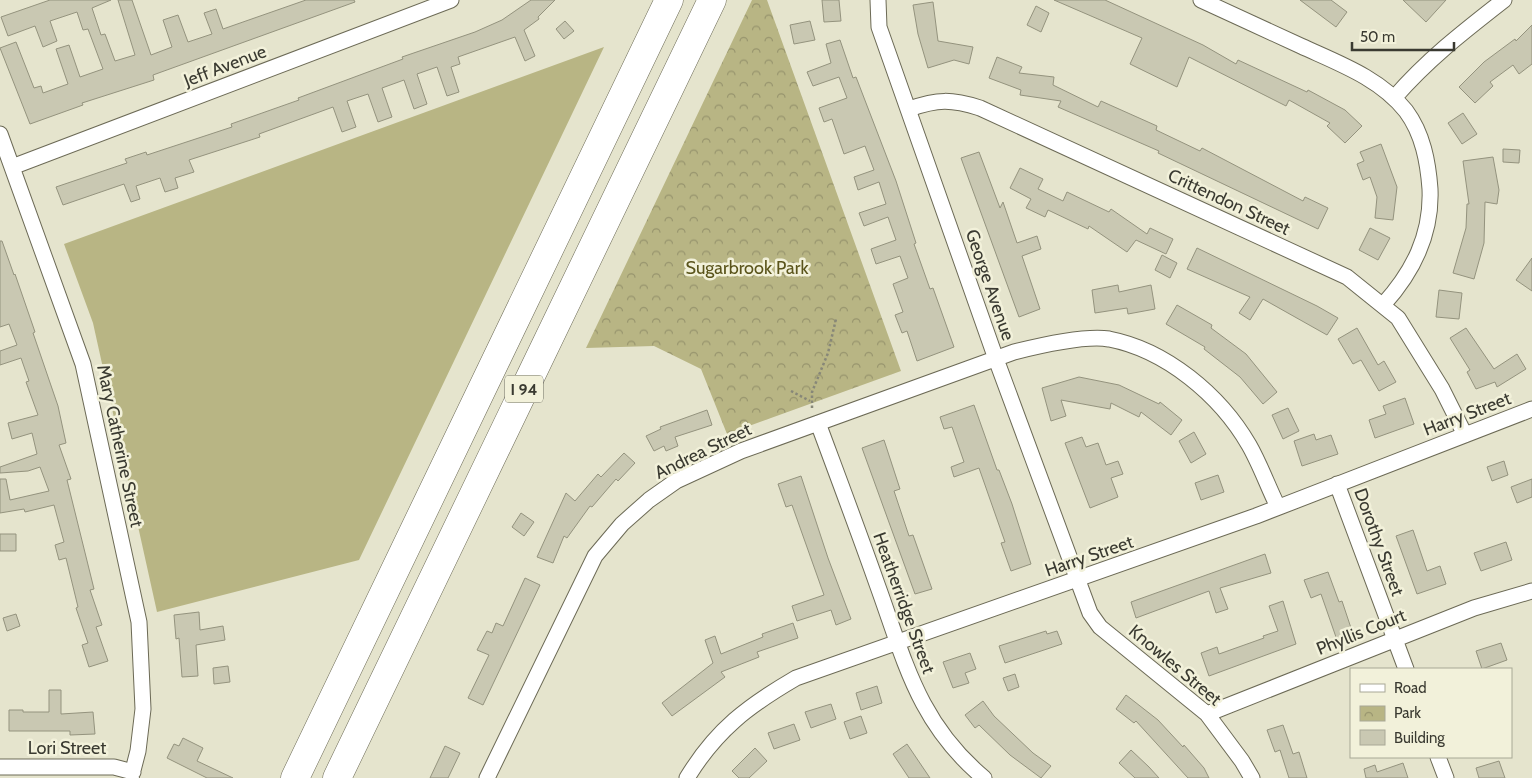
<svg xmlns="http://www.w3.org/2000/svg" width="1532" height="778" viewBox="0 0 1532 778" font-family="Cabin,sans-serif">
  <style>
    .green { fill: #b8b584 }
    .park { fill: url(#park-crowns) }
    .building { fill: #c9c8b2; stroke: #94937e }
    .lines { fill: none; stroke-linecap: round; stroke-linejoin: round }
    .street-casing { stroke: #6c6a56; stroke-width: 17 }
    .highway-casing { stroke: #6c6a56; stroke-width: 29 }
    .path { stroke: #878778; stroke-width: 2.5; stroke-dasharray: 2.5 2.5; stroke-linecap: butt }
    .street { stroke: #fff; stroke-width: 15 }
    .highway { stroke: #fff; stroke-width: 28 }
    .labels { text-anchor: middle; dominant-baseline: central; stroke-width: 5; stroke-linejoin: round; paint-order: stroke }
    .shield { fill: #f2f1da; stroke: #717164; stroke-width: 1 }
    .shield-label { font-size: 16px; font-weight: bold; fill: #3a3a31 }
    .street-label { font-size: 18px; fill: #3a3a31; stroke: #f2f1da }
    .park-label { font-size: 18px; fill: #5a541b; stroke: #f2f1da }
  </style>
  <defs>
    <pattern id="park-crowns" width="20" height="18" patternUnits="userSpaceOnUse" patternTransform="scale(1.25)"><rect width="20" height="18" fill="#b8b584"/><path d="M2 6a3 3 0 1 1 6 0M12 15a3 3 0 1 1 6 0" fill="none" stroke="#97946d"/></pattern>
  </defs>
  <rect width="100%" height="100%" fill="#e5e4cd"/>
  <path class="green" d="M604 47 359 560 157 612 93 323 64 244Z"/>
  <path class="park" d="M752 0H767L901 371 727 434 701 369 654 346 586 348Z"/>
  <path class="building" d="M50 0H111L92 8 101 35 105 34 115 61 135 55 118 0H132L151 55 172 47 163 20 178 15 188 42 212 34 204 13 216 9 223 29 306 0H354L355 2 153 75 154 80 82 103 83 105 30 124 0 48 16 42 34 88 41 86 43 93 68 84 56 49 69 45 80 77 103 69 88 29 83 30 77 12 50 21 57 41 43 47 35 26 8 36 1 17Z
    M531 0H555L538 17 539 19 524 30 535 56 525 61 515 37 458 57 460 64 451 67 459 92 447 96 437 67 417 74 427 104 414 109 404 80 382 88 392 117 378 122 368 94 347 101 356 127 342 132 333 107 259 134 260 137 189 160 194 172 175 178 178 188 165 192 160 178 136 186 140 199 131 202 124 184 63 205 56 187 118 166 127 163 125 159 146 152 147 155 232 127 231 124 299 100 298 98 403 59 402 57 475 32 502 20Z
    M822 0H839L841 21 824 22Z
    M1054 0H1105L1203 45 1236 64 1238 60 1307 92 1308 90 1345 110 1362 126 1345 143 1327 126 1330 123 1289 100 1286 106 1189 57 1177 87 1130 64 1142 38Z
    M1300 0H1331L1347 12 1336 27Z
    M1403 0H1446L1426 22Z
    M933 2 938 41 973 47 969 64 954 60 928 68 918 34 913 5Z
    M1036 6 1049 13 1041 32 1027 25Z
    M565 21 574 31 564 39 556 29Z
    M810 21 815 40 794 44 790 25Z
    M1532 25V64L1519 74 1513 65 1490 82 1493 86 1475 103 1459 87 1484 62 1515 39 1516 41Z
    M840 40 853 78 856 77 896 181 916 243 914 244 930 289 933 288 954 347 917 361 907 331 902 333 895 315 903 312 893 284 908 278 900 256 876 264 871 249 896 240 888 217 864 226 859 213 886 204 879 182 858 190 854 177 874 170 865 146 844 154 832 119 824 122 819 108 847 98 839 77 813 86 807 72 831 63 826 44Z
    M997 57 1022 67 1019 73 1054 77 1053 85 1098 107 1101 101 1157 126 1156 130 1200 151 1202 148 1303 201 1305 197 1328 208 1318 229 1158 153 1159 151 1058 107 1061 101 1020 95 1021 90 989 78Z
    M1463 113 1477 134 1462 144 1448 123Z
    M1381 144 1397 187 1393 220 1375 218 1377 197 1370 177 1363 180 1357 164 1364 161 1360 152Z
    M1503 149 1520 150 1519 163 1503 162Z
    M979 152 1000 208 1003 202 1017 243 1037 236 1041 249 1022 256 1040 309 1019 317 961 158Z
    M1493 157 1499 190 1497 204 1485 202 1484 243 1474 279 1453 273 1466 228 1467 204H1469L1463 161Z
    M1020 168 1043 179 1038 189 1063 201 1067 192 1109 212 1111 209 1147 234 1150 228 1173 239 1166 254 1136 240 1127 252 1089 226 1088 229 1048 210 1045 217 1026 208 1031 199 1010 188Z
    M1370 228 1390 238 1378 260 1359 250Z
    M0 241H2L14 275 15 274 35 332 33 333 58 406 66 443 59 445 71 479 67 480 94 589 90 590 102 625 96 627 108 661 89 667 82 645 88 643 76 608 78 607 66 558 59 560 55 545 64 542 54 505 25 512 24 509 0 513V479H6L10 500 49 491 40 467 28 471 0 473V467L37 454 32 433 12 439 8 423 38 415 26 382 29 381 21 358 0 365V351L17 345 9 324 0 327Z
    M1197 248 1317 306 1338 318 1327 335 1263 299 1250 320 1239 313 1250 297 1187 269Z
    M1162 255 1177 263 1170 278 1155 270Z
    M1532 258V291L1516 280Z
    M1118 285 1119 292 1151 285 1155 309 1128 314 1127 308 1095 313 1092 290Z
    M1439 290 1462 293 1459 319 1436 317Z
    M1177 305 1212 325 1211 328 1246 354 1277 392 1263 404 1240 377 1204 349 1205 347 1166 324Z
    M1357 328 1378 365 1384 361 1396 382 1379 391 1361 360 1353 364 1338 339Z
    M1466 328 1494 369 1517 354 1526 369 1497 387 1495 382 1476 389 1467 372 1470 370 1450 338Z
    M1079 377 1119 385 1159 404 1160 402 1182 420 1171 435 1141 412 1139 417 1111 403 1110 409 1061 400 1066 416 1051 421 1042 388Z
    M1405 398 1414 424 1375 438 1369 420 1386 414 1383 406Z
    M974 405 997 470H999L1012 504 1031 564 1011 571 1001 543 1005 542 979 468 954 477 951 467 964 462 952 427 944 429 940 417Z
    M1288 408 1299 431 1283 439 1272 415Z
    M707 410 712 425 675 437 678 446 666 451 664 446 654 451 646 436 661 429 660 427Z
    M1194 432 1206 454 1191 463 1179 441Z
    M1314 434 1316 440 1331 435 1338 454 1302 466 1294 441Z
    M1082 437 1086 447 1098 443 1106 465 1118 461 1123 474 1111 478 1118 497 1090 508 1065 443Z
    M884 440 900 489 894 491 909 536 913 535 932 589 915 594 862 448Z
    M624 453 635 463 618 481 616 479 592 507 590 506 567 538 564 536 553 563 537 557 566 493 575 501 598 474 601 477Z
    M1504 461 1508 475 1492 481 1487 467Z
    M1218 475 1224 492 1201 500 1195 483Z
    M801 476 828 558 851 619 836 625 831 610 797 621 792 606 824 595 792 505 786 507 778 484Z
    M1532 479V497L1517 503 1511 487Z
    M521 513 534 522 524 536 512 527Z
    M1413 530 1427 571 1440 566 1446 584 1417 594 1396 536Z
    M0 534H16V551H0Z
    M1506 542 1512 560 1481 571 1474 553Z
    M1265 554 1271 573 1220 588 1228 609 1216 613 1209 591 1136 618 1131 602Z
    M1328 572 1339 602 1342 601 1353 634 1337 640 1321 594 1311 598 1304 580Z
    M525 578 540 585 483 705 468 698 489 655 477 650 487 631 492 633 496 623 503 626Z
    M1283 601 1296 644 1209 676 1201 653 1217 647 1219 654 1264 638 1263 636 1278 631 1269 606Z
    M199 612 200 630 223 626 225 640 196 645 198 676 182 677 179 638 176 639 174 615Z
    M16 614 20 626 7 631 3 618Z
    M793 623 798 638 757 652 759 657 721 672 725 677 672 716 662 703 713 663 705 640 715 636 721 654 763 637 762 634Z
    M1046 631 1047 634 1057 631 1062 644 1005 663 999 646Z
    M1501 643 1507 660 1482 669 1476 651Z
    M970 653 976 669 965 673 969 683 953 688 943 662Z
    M228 666 230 682 214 684 213 668Z
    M1015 674 1019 687 1008 691 1003 678Z
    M877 686 882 703 861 710 856 693Z
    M49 690H61V714L93 712 95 734 70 735V731H9V710H23V712H49Z
    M1126 695 1158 720 1183 747 1184 745 1204 768 1209 778H1188L1136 721 1134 723 1116 709Z
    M983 701 994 716 1033 753 1051 766 1041 778 1010 755 979 725 975 728 965 715Z
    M831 704 836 719 811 728 805 712Z
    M861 716 867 733 850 739 844 722Z
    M794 724 800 740 774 749 768 733Z
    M1283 725 1293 754 1299 752 1307 778H1289L1280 750 1275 752 1267 730Z
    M183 738 203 748 197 761 233 778H207L167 758 174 744 179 746Z
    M907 744 930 778H909L893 754Z
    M445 746 460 753 448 778H430Z
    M755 748 767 761 749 778H739L732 771Z
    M1131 750 1149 767 1159 778H1135L1119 763Z
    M1499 761 1505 778H1479L1476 768Z
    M1403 763 1408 778H1366L1364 769 1375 765 1377 772Z"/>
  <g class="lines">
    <defs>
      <path id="street" d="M878 0 879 27 996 359 1090 613 1100 627 1207 714 1242 761 1252 778
        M1201 0C1234 15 1268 31 1301 46 1338 63 1380 78 1406 111 1423 134 1428 162 1430 189 1432 235 1413 272 1383 305
        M1394 98C1428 59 1463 32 1504 0
        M909 109C938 99 951 99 980 108L1347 277 1398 318 1442 389 1465 435
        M0 134 83 364 139 622 143 709 138 751 131 778
        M12 167 451 0
        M818 423C838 477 858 530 877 584 905 661 918 723 984 778
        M1337 484 1406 669
        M1207 714 1474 608 1532 591
        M1438 757 1446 778
        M0 767H114L133 772
        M487 778 595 556 622 524 649 500 676 481 741 451 1014 352C1038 346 1085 335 1109 339 1166 350 1220 395 1249 445 1260 464 1268 487 1278 507
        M687 778C716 730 748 706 796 678L1256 516 1532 409"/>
      <path id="highway" d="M295 778 669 0
        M337 778 712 0"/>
    </defs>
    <use href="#street" class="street-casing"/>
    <use href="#highway" class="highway-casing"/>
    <path class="path" d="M791 391 810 401
      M812 408V392L828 353 836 319"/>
    <use href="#street" class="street"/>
    <use href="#highway" class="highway"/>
  </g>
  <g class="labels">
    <rect class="shield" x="505" y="375.5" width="38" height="27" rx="4"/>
    <g class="shield-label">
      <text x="524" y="389">I 94</text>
    </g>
    <g class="street-label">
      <text transform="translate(225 66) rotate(-21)">Jeff Avenue</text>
      <text transform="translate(1229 202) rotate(25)">Crittendon Street</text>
      <text transform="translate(990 285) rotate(71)">George Avenue</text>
      <text transform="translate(1467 414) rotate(-21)">Harry Street</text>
      <text transform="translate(120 446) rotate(78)">Mary Catherine Street</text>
      <text transform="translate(703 451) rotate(-26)">Andrea Street</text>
      <text transform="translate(1379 542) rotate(70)">Dorothy Street</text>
      <text transform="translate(1089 556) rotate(-19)">Harry Street</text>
      <text transform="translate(904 603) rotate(70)">Heatherridge Street</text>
      <text transform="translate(1361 632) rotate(-22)">Phyllis Court</text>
      <text transform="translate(1175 665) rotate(40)">Knowles Street</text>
      <text x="67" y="748">Lori Street</text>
    </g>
    <g class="park-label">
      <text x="747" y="268">Sugarbrook Park</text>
    </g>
  </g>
  <rect x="1350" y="668" width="162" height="90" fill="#f2f1da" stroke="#a8a896"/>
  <rect x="1360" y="684" width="25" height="8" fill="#ffffff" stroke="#a8a896"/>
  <text x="1394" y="693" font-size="15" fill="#3a3a31">Road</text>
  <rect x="1360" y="706" width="25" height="15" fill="url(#park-crowns)" stroke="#a8a896"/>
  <text x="1394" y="718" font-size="15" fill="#3a3a31">Park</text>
  <rect x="1360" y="730" width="25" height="15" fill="#c9c8b2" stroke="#a8a896"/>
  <text x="1394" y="743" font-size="15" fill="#3a3a31">Building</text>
  <path d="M1352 42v8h102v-8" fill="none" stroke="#3a3a31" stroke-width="2.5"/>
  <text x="1360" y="42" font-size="15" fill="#3a3a31" stroke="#f2f1da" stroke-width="4" paint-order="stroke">50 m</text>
</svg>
